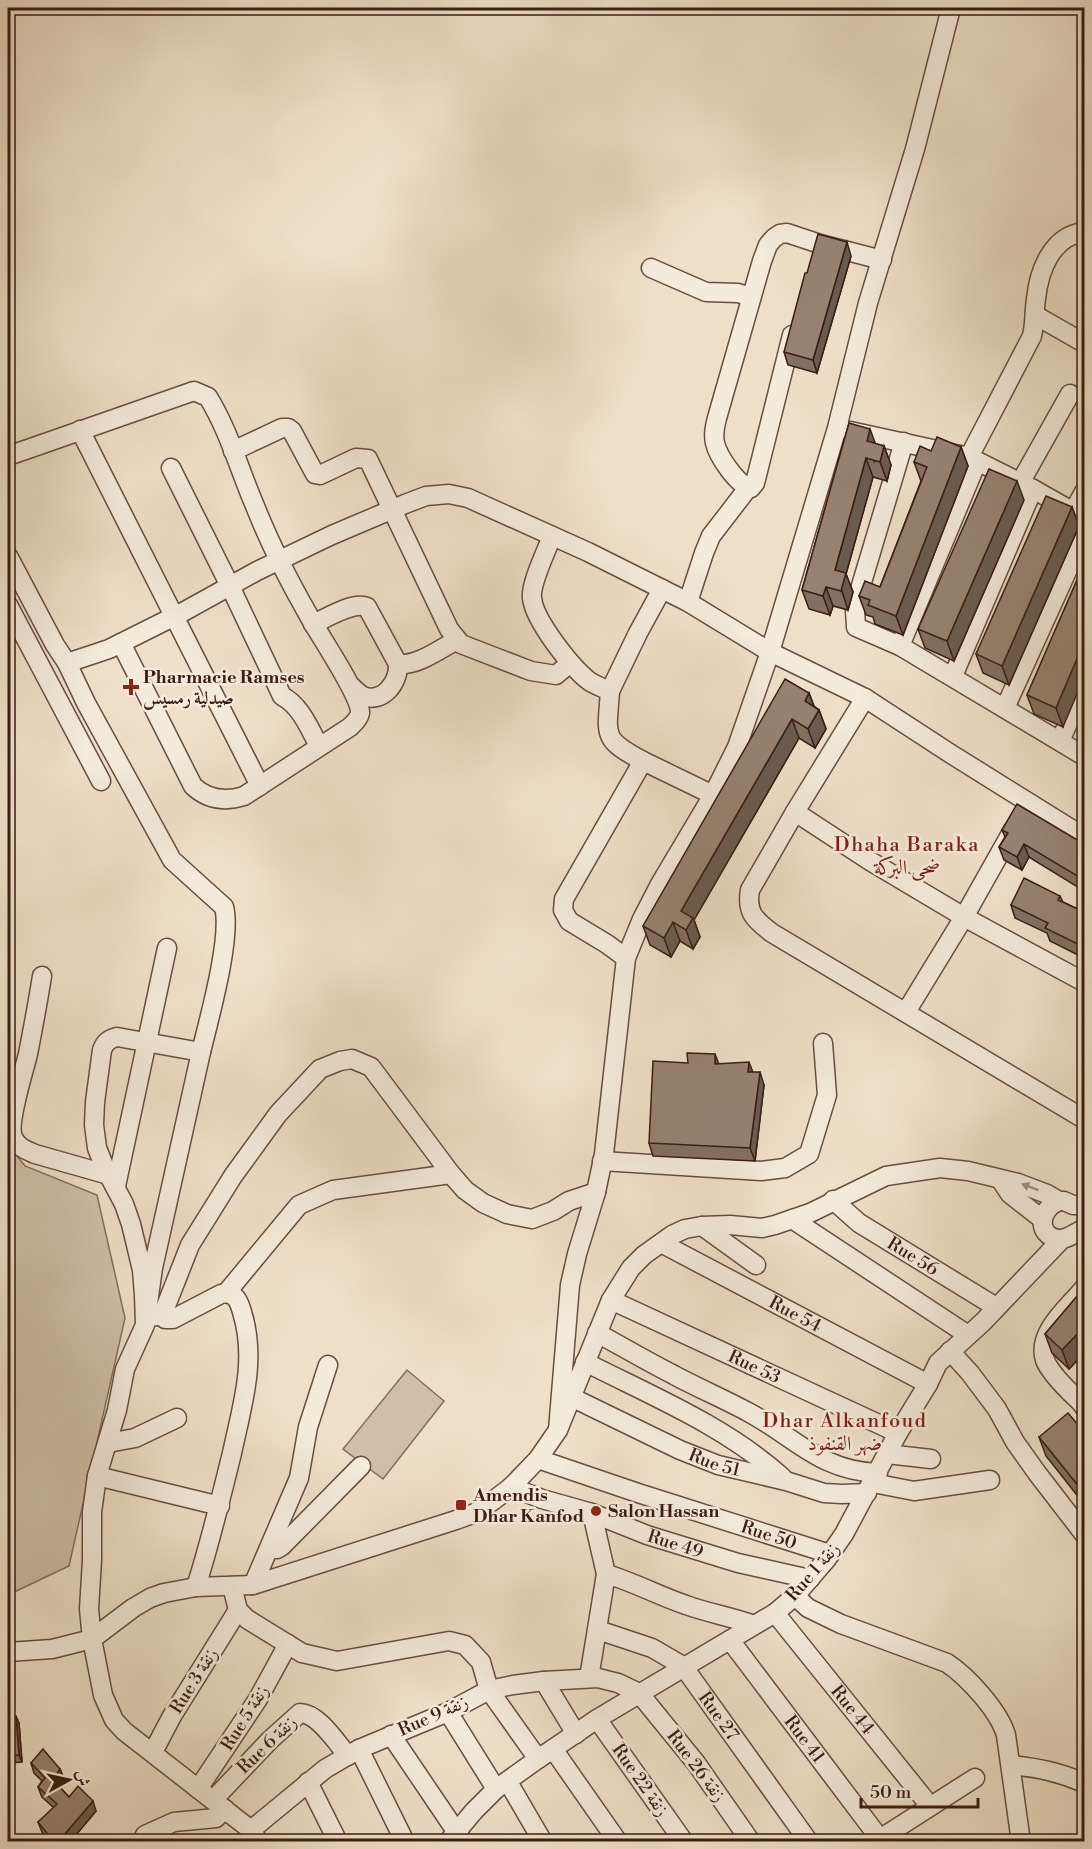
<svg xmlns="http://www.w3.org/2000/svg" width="1092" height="1849" viewBox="0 0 1092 1849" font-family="'Libre Bodoni',Amiri,serif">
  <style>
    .green { fill: #cfbfa9; stroke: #846e5e; stroke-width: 1.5 }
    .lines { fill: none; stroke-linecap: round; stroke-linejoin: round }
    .minor-casing { stroke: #664e40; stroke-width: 21 }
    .minor { stroke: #f4ebdb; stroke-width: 18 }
    .wall { fill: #827061; stroke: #391d12; stroke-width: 1.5 }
    .shaded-wall { fill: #6a5b4f; stroke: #391d12; stroke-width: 1.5 }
    .building { fill: #978271; stroke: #391d12; stroke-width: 1.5 }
    .oneway { fill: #a08e81 }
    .poi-dot { fill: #8f2418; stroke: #f4ebdb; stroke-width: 2 }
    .labels { text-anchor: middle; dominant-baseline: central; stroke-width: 5; stroke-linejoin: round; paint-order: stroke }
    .poi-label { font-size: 18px; font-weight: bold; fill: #391d12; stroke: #f4ebdb; text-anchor: start }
    .street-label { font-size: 18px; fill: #391d12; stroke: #f4ebdb }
    .neighbourhood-label { font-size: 20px; letter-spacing: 1.5px; fill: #7a1f14; stroke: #f4ebdb }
  </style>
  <rect width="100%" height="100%" fill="#eee0c8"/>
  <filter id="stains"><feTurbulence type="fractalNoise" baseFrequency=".00333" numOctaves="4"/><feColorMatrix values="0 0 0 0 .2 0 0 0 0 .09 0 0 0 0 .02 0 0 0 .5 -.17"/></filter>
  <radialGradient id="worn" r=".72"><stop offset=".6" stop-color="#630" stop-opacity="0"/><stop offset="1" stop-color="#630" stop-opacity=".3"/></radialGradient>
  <path class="green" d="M8 1145 25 1166 97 1195 125 1318 69 1566 8 1595Z
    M407 1370 444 1401 383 1479 343 1449Z"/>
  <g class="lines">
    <defs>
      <g id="minor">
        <path d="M651 268 706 292 738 293 751 297"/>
        <path d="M1035 315 1084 343"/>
        <path d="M792 335 755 483 751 488C737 485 718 456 715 443 713 434 715 426 717 418L762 261 768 245 774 238 780 234 787 233 820 244 882 260"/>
        <path d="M80 430 260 786"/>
        <path d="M850 431 969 457 1033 489 1084 518"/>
        <path d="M904 442 857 599 855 610 856 627 900 646 1084 756"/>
        <path d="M233 451 282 428H288L292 431 315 474 320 475 356 458 368 459 449 629 461 644 531 671 556 675 569 664"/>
        <path d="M8 456 194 391 208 397C229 431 239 469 255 506 270 544 289 581 309 616 319 635 361 696 360 713 359 719 354 723 350 727L244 796C225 802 208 800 193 786L121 643"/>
        <path d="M969 457 1032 336C1035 324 1034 312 1036 299 1039 270 1052 236 1084 232"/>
        <path d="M171 468 230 586 282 696C301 706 309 728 319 746"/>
        <path d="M1020 483 1070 394"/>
        <path d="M1073 512 1084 492"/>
        <path d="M552 536C547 550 530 584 532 598 534 620 571 667 589 681 595 685 603 688 610 691 607 736 601 739 643 761L564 899 563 910 569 921 607 944 626 958"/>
        <path d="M8 556 55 645 67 663 109 649 183 612 257 571 332 535 405 504 426 496 449 494 468 498 588 552 688 602 770 652 865 698 951 754 1084 837"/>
        <path d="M688 602 704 553 711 536 748 488"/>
        <path d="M8 605 101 781"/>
        <path d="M313 624C327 618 353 601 367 607L398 664C418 666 440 649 457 640"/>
        <path d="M900 646 977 462"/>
        <path d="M67 663 86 703 172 860 224 907C232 937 209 1019 201 1052"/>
        <path d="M953 676 1033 489"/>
        <path d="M351 686C354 689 359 694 363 696 383 704 399 682 398 664"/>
        <path d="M610 691 638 633 662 589"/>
        <path d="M865 698 795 812 870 861 964 917 1084 982"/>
        <path d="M1005 708 1084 534"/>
        <path d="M1060 741 1084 688"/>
        <path d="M643 761 713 795"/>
        <path d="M795 812 750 890C746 913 755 920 772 933L1084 1119"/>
        <path d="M42 976C38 1002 33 1028 28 1054 24 1071 7 1123 13 1137 17 1147 26 1150 35 1154L109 1175"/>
        <path d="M906 1012 964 917 1013 830"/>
        <path d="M602 1161 761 1171 785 1168 809 1154 827 1095 823 1043"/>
        <path d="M1000 1179 1010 1194 1042 1219"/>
        <path d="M116 1186 167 948"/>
        <path id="s1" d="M833 1200 859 1223 996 1307"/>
        <path d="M1059 1201C1039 1209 1036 1235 1058 1239 1068 1240 1075 1232 1084 1229"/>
        <path d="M792 1219 968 1335"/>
        <path d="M702 1226 756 1265"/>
        <path id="s2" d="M661 1243 928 1384"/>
        <path d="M1084 1288C1069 1307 1036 1332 1045 1360 1049 1370 1060 1382 1068 1390 1073 1396 1080 1400 1084 1407"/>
        <path d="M227 1292 299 1205 333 1190 451 1174"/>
        <path id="s3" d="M611 1300 898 1433"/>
        <path d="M160 1314 165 1319H173L221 1294C235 1291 239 1301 242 1312 257 1360 242 1406 232 1453 221 1498 210 1543 196 1587"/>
        <path d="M146 1318 157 1316 164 1311 190 1245 233 1176 278 1114 320 1069 340 1061 352 1059 371 1067 451 1174 465 1190 483 1203 507 1214 532 1219 553 1211 569 1201 596 1192"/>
        <path d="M145 1325 153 1268 201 1052 117 1037C109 1039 105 1042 102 1050L95 1102 94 1125 97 1148 105 1168 124 1204 131 1224 142 1270 144 1295 145 1325 125 1369 117 1410 97 1476 92 1512V1560L89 1609 92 1639 103 1695 114 1720 124 1731 251 1830 259 1842"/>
        <path d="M597 1333C623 1347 648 1362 674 1375 698 1388 724 1399 748 1412 795 1437 820 1471 878 1473"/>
        <path d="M950 1351 970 1373 997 1409 1015 1442 1037 1473 1084 1534"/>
        <path d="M585 1362C652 1396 725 1426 782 1477"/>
        <path id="s4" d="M571 1397 680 1450 718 1465 786 1481 824 1493 842 1494 867 1493"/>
        <path d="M558 1430 570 1285 577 1254 596 1192 604 1154 626 958 642 919 660 884 713 795 737 747 770 652 837 428 868 303 915 149 951 8"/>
        <path d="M108 1443 135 1438 177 1418"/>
        <path d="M887 1454 931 1459"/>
        <path id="s5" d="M538 1459 638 1493 830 1554"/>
        <path d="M97 1476 220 1506"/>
        <path d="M873 1483 914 1491 990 1480"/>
        <path id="s6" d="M511 1487 542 1499 592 1513 647 1535 738 1563 810 1579"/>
        <path d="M270 1547 277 1549 282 1546 361 1466"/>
        <path d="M606 1574C634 1582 659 1596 686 1605 708 1613 732 1617 754 1625"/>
        <path d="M253 1585 299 1478 308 1427 328 1365"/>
        <path d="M232 1586 238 1610 247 1619 302 1653 337 1661 449 1641 465 1645 481 1662 489 1690 538 1759"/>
        <path d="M795 1596 808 1608 841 1624 947 1663C968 1677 999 1711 1006 1735L1021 1842"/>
        <path id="s7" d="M775 1613 930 1806"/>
        <path id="s8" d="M598 1630 652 1648 683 1666 809 1842"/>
        <path id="s9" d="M730 1640 880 1839"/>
        <path d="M8 1652 52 1649 92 1639 133 1608 150 1598 164 1593 196 1587 253 1585 456 1520 475 1513 494 1500 511 1487 538 1459 558 1430 611 1300 631 1268 644 1255 672 1235 685 1229 702 1226 730 1225 762 1228 775 1225 810 1213 886 1176 940 1168 968 1171 1018 1183 1047 1194 1059 1201H1064L1073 1205H1084"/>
        <path d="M589 1678 606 1574 592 1513"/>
        <path d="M544 1681 576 1734"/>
        <path d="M448 1712 496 1789"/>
        <path d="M597 1719 684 1842"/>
        <path d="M391 1735 462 1840"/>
        <path d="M359 1749 405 1842"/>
        <path d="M553 1749 618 1842"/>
        <path d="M153 1752 172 1716 238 1610"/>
        <path d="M1011 1765C1039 1768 1059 1772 1084 1783"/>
        <path d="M308 1782 338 1842"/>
        <path d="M508 1782 543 1842"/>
        <path d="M198 1789 258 1699 288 1644"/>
        <path d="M213 1800 270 1740 300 1713C318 1713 337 1743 348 1756"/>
        <path d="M251 1830 325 1769 359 1749 448 1712 489 1690 513 1685 544 1681 598 1678 618 1683 639 1693 696 1763 751 1842"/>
        <path d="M142 1842 145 1835 174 1822 216 1818 225 1809"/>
        <path d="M448 1842 474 1811 496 1789 538 1759 597 1719 775 1613 795 1596 826 1560 844 1534 898 1433 928 1384 938 1363 983 1322 1062 1239"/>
        <path d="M875 1842 975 1778"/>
      </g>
    </defs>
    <use href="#minor" class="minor-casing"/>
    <use href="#minor" class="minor"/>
  </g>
  <path class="wall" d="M851 256 817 373 788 365 784 352Z
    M849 423 876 444 884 446 891 465 887 481 873 477 846 574 853 592 848 610 833 606 830 615 809 609 802 590Z
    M961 447 968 466 903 635 875 624 873 617 866 615 859 596 880 587 921 481 914 462 931 451Z
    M1024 500 954 661 925 648 918 629Z
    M1072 507 1079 526 1009 685 983 673 976 654Z
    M1084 564 1063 727 1034 714 1027 695Z
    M809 693 814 706 819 710 826 729 815 748 799 738 694 920 700 937 693 949 680 941 671 957 650 945 643 926Z
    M1084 719V743L1080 730Z
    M1002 830 1084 844V891L1029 857 1022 870 1004 860 999 847 1005 837Z
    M1060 896 1063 902 1084 912V958L1050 941 1047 933 1015 918 1011 905Z
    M688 1063 719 1064 764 1085 755 1161 653 1156 649 1143Z
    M1084 1288V1353L1069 1369 1052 1353 1045 1334Z
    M1084 1432V1504L1046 1456 1039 1437Z
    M8 1717 19 1723 22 1762 8 1763Z
    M31 1763 60 1769 64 1779 59 1786 69 1797 96 1811 70 1842H50L42 1832 38 1822 54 1808 42 1797 38 1787 42 1781 34 1773Z"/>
  <path class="shaded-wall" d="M847 242 851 256 817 373 813 360Z
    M870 429 877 448 874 461 867 441Z
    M884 446 891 465 887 481 880 462Z
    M961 447 968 466 903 635 896 616Z
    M866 458 873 477 846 574 853 592 848 610 835 570Z
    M1017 481 1024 500 954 661 947 641Z
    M1072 507 1079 526 1009 685 1002 666Z
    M826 587 833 606 830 615 823 596Z
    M1084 642V677L1063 727 1056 708Z
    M809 693 816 712 805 701Z
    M819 710 826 729 815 748 808 729Z
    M792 719 799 738 694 920 700 937 693 949 686 930 681 911Z
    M1024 844 1029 857 1022 870 1017 857Z
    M673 922 680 941 671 957 664 938Z
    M715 1054 720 1067 715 1064Z
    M749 1062 754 1075 748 1072Z
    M760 1072 764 1085 755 1161 750 1148Z
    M1084 1327V1353L1069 1369 1062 1350Z
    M16 1716 19 1723 22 1762 19 1755Z
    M60 1769 64 1779 57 1790 53 1780Z
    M93 1801 96 1811 70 1842H58Z"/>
  <path class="building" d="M818 234 847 242 813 360 784 352 805 273H807Z
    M849 423 870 429 867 441 884 446 880 462 866 458 835 570 846 573 841 591 826 587 823 596 802 590Z
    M937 437 961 447 896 616 868 605 870 600 859 596 865 581 880 587 927 467 914 462 920 446 931 451Z
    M989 469 1017 481 947 641 918 629Z
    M1046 496 1072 507 1002 666 976 654Z
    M1084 564V642L1056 708 1027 695Z
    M785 679 809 693 805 701 819 710 808 729 792 719 681 911 693 918 686 930 673 922 664 938 643 926Z
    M1084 719V732L1080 730Z
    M1017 804 1084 844V880L1024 844 1017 857 999 847 1008 833 1002 830Z
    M1024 878 1060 896 1058 900 1084 912V947L1045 928 1048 923 1011 905Z
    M687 1053 715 1054V1064L749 1062 748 1072H760L750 1148 649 1143 653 1061 688 1063Z
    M1084 1288V1327L1062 1350 1045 1334Z
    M1068 1413 1084 1432V1493L1039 1437Z
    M16 1716 19 1755 8 1756V1717Z
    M43 1749 60 1769 53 1780 69 1797 78 1786 93 1801 58 1842H54L38 1822 57 1804 38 1787 45 1778 31 1763Z
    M205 1835 209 1842H193Z"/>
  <defs><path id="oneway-solid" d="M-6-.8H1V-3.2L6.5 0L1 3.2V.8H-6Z" transform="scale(1.5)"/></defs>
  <use class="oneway" href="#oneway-solid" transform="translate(1030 1187) rotate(-159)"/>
  <g class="poi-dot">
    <path d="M128 678h6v6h6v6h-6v6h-6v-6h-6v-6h6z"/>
    <rect x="455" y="1499" width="12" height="12" rx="3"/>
    <circle cx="596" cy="1511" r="6"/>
  </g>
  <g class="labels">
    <g class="poi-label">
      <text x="143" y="677">Pharmacie Ramses<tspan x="143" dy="21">صيدلية رمسيس</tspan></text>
      <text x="473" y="1495">Amendis<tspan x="473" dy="21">Dhar Kanfod</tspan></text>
      <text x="608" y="1511">Salon Hassan</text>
    </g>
    <g class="street-label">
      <text stroke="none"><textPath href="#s1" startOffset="98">Rue 56</textPath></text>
      <text stroke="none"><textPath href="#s2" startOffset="152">Rue 54</textPath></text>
      <text stroke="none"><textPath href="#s3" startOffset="158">Rue 53</textPath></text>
      <text stroke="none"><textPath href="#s4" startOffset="158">Rue 51</textPath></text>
      <text stroke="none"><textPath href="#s5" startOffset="243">Rue 50</textPath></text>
      <text stroke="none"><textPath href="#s6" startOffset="174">Rue 49</textPath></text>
      <text transform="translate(813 1572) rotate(-49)">Rue 1 زنقة</text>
      <text transform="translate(194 1681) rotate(-58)">Rue 3 زنقة</text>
      <text stroke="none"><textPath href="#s7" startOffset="124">Rue 44</textPath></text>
      <text transform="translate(433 1716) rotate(-24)">Rue 9 زنقة</text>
      <text stroke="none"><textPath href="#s8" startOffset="154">Rue 27</textPath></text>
      <text transform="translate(245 1718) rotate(-58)">Rue 5 زنقة</text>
      <text stroke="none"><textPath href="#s9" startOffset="124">Rue 41</textPath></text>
      <text transform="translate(267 1745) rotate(-44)">Rue 6 زنقة</text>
      <text transform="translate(696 1766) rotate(53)">Rue 26 زنقة</text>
      <text transform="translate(640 1780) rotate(55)">Rue 22 زنقة</text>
    </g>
    <g class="neighbourhood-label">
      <text x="907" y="845">Dhaha Baraka<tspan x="907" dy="23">ضحى البركة</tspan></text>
      <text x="845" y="1421">Dhar Alkanfoud<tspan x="845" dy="23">ضهر القنفوذ</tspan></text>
    </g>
  </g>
  <rect width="1092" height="1849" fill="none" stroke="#eee0c8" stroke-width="30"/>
  <rect x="9" y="9" width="1074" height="1831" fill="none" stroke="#391d12" stroke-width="3"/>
  <rect x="15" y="15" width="1062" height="1819" fill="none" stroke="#391d12" stroke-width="1.5"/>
  <g transform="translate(69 1780) rotate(82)" stroke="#f4ebdb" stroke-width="4.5" paint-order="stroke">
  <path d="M0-4.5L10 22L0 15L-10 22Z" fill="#391d12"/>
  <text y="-9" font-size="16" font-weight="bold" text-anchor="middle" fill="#391d12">ش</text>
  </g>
  <path d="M861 1798v9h117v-9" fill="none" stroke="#391d12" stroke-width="3"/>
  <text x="870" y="1798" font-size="18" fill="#391d12" stroke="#f4ebdb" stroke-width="4.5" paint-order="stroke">50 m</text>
  <rect width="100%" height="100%" filter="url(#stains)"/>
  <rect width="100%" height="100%" fill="url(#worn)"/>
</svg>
